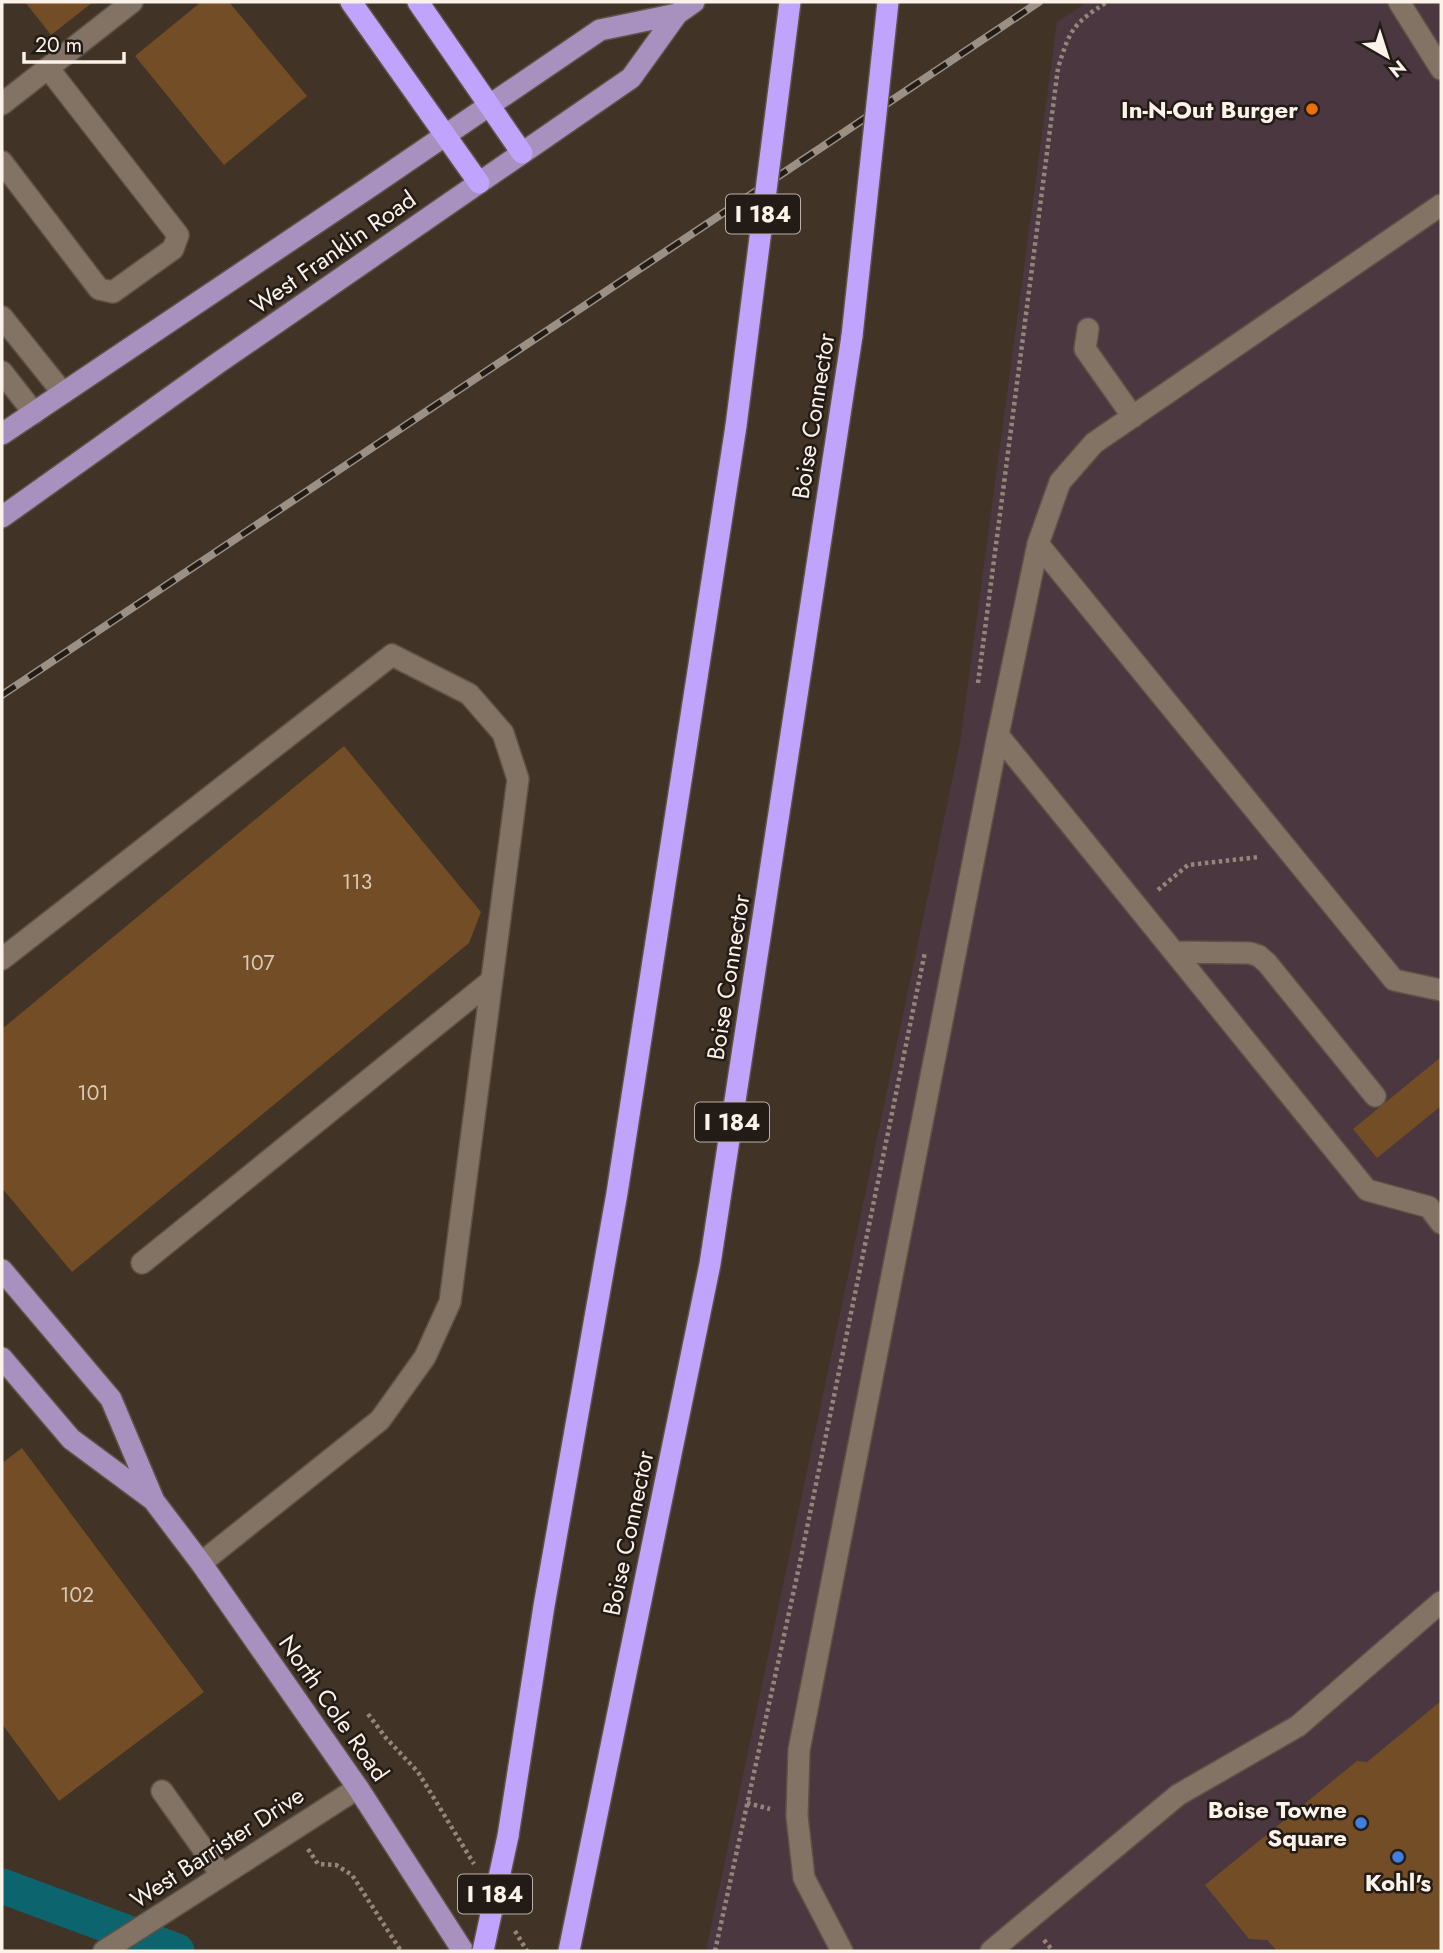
<svg xmlns="http://www.w3.org/2000/svg" width="1443" height="1953" viewBox="0 0 1443 1953" font-family="Jost,sans-serif">
  <style>
    .commercial { fill: #4b373f }
    .lines { fill: none; stroke-linecap: round; stroke-linejoin: round }
    .canal { stroke: #0c646f; stroke-width: 35 }
    .building { fill: #734d25 }
    .minor-casing { stroke: #5e5247; stroke-width: 24 }
    .major-casing { stroke: #5e5247; stroke-width: 24 }
    .highway-casing { stroke: #5e5247; stroke-width: 24 }
    .path { stroke: #92867b; stroke-width: 4.5; stroke-dasharray: 3.5 3.5; stroke-linecap: butt }
    .minor { stroke: #837364; stroke-width: 21 }
    .major { stroke: #a890bf; stroke-width: 21 }
    .highway { stroke: #c0a3fc; stroke-width: 21 }
    .rail-casing { stroke: #9b9085; stroke-width: 8 }
    .rail { stroke: #231c16; stroke-width: 5; stroke-dasharray: 16; stroke-linecap: butt }
    .highway-bridge-casing { stroke: #5e5247; stroke-width: 24; stroke-linecap: butt }
    .highway-bridge { stroke: #c0a3fc; stroke-width: 21 }
    .food-dot { fill: #e8710a; stroke: #231c16; stroke-width: 2.5 }
    .shop-dot { fill: #3f7fe0; stroke: #231c16; stroke-width: 2.5 }
    .labels { text-anchor: middle; dominant-baseline: central; stroke-width: 5; stroke-linejoin: round; paint-order: stroke }
    .number-label { font-size: 21px; fill: #d9c9b8 }
    .shield { fill: #231c16; stroke: #bab2aa; stroke-width: 2 }
    .shield-label { font-size: 23px; font-weight: bold; fill: #fbf2e9 }
    .poi-label { font-size: 24px; font-weight: bold; fill: #fbf2e9; stroke: #231c16; text-anchor: end }
    .street-label { font-size: 24px; fill: #fbf2e9; stroke: #231c16 }
  </style>
  <rect width="100%" height="100%" fill="#413326"/>
  <path class="commercial" d="M1087 2H1441V1951H706L960 743 1057 22Z"/>
  <g class="lines">
    <path class="canal" d="M2 1886 177 1951"/>
  </g>
  <path class="building" d="M25 2H93L51 35Z
    M201 2H229L307 96 224 165 135 56Z
    M344 746 481 912 469 943 72 1272 2 1188V1029Z
    M1441 1057V1106L1377 1158 1353 1129Z
    M22 1448 204 1692 59 1801 2 1724V1463Z
    M1441 1701V1951H1277L1267 1940 1249 1939 1205 1885 1357 1761 1367 1762Z"/>
  <g class="lines">
    <defs>
      <path id="minor" d="M1399 2 1441 69
        M2 104 132 2
        M2 162 99 289 113 292 173 249 178 235 48 68
        M2 317 63 393
        M1088 329 1085 349 1133 417
        M2 372 34 413
        M1038 544 1394 980 1441 990
        M998 735 1367 1190 1429 1207 1441 1223
        M1175 952 1250 953 1259 956 1267 963 1375 1096
        M2 959 392 655 469 694 503 733 518 779 450 1302 425 1357 380 1420 201 1563
        M142 1263 491 981
        M162 1791 221 1874
        M104 1951 358 1788
        M842 1951 804 1878 797 1816 799 1750 998 735 1038 544 1060 482 1094 443 1441 205
        M991 1951 1178 1795 1298 1726 1441 1602"/>
      <path id="major" d="M2 434 371 186 600 30 677 14
        M2 517 218 363 631 78 677 14 694 2
        M2 1270 111 1399 154 1501 201 1563 358 1788 463 1951
        M2 1358 71 1439 152 1499"/>
      <path id="highway" d="M351 2 479 183
        M418 2 522 153
        M508 1836 544 1606 617 1193 736 426
        M569 1951 710 1264 852 336"/>
    </defs>
    <use href="#minor" class="minor-casing"/>
    <use href="#major" class="major-casing"/>
    <use href="#highway" class="highway-casing"/>
    <path class="path" d="M978 683 1058 68C1070 29 1073 24 1107 2
      M1158 890 1188 865 1259 857
      M368 1714 386 1738 418 1772 474 1864
      M747 1803 770 1809
      M308 1849 318 1864 336 1865 352 1875 401 1951
      M515 1931 527 1951
      M1044 1940 1053 1951
      M715 1951 799 1567 925 952"/>
    <use href="#minor" class="minor"/>
    <use href="#major" class="major"/>
    <use href="#highway" class="highway"/>
    <defs>
      <path id="rail" d="M2 695 1039 2"/>
    </defs>
    <use href="#rail" class="rail-casing"/>
    <use href="#rail" class="rail"/>
    <defs>
      <path id="highway-bridge" d="M852 336 888 2
        M736 426 790 2
        M483 1951 508 1836"/>
    </defs>
    <use href="#highway-bridge" class="highway-bridge-casing"/>
    <use href="#highway-bridge" class="highway-bridge"/>
  </g>
  <circle class="food-dot" cx="1312" cy="109" r="7"/>
  <g class="shop-dot">
    <circle cx="1361" cy="1823" r="7"/>
    <circle cx="1398" cy="1857" r="7"/>
  </g>
  <g class="labels">
    <g class="number-label">
      <text x="357" y="882">113</text>
      <text x="258" y="963">107</text>
      <text x="93" y="1093">101</text>
      <text x="77" y="1595">102</text>
    </g>
    <g class="shield">
      <rect x="726" y="194.5" width="74" height="39" rx="5"/>
      <rect x="695" y="1102.5" width="74" height="39" rx="5"/>
      <rect x="458" y="1874.5" width="74" height="39" rx="5"/>
    </g>
    <g class="shield-label">
      <text x="763" y="214">I 184</text>
      <text x="732" y="1122">I 184</text>
      <text x="495" y="1894">I 184</text>
    </g>
    <g class="poi-label">
      <text x="1298" y="109">In-N-Out Burger</text>
      <text x="1347" y="1809">Boise Towne<tspan x="1347" dy="28">Square</tspan></text>
      <text x="1398" y="1882" text-anchor="middle">Kohl's</text>
    </g>
    <g class="street-label">
      <text transform="translate(333 252) rotate(-35)">West Franklin Road</text>
      <text transform="translate(813 416) rotate(-81)">Boise Connector</text>
      <text transform="translate(728 977) rotate(-81)">Boise Connector</text>
      <text transform="translate(628 1533) rotate(-78)">Boise Connector</text>
      <text transform="translate(334 1708) rotate(55)">North Cole Road</text>
      <text transform="translate(217 1847) rotate(-33)">West Barrister Drive</text>
    </g>
  </g>
  <rect width="1443" height="1953" fill="none" stroke="#fbf2e9" stroke-width="7"/>
  <g transform="translate(1387 56) rotate(141)" stroke="#231c16" stroke-width="5" paint-order="stroke">
  <path d="M0-5L12 26L0 18L-12 26Z" fill="#fbf2e9"/>
  <text y="-10" font-size="19" font-weight="bold" text-anchor="middle" fill="#fbf2e9">N</text>
  </g>
  <path d="M24 52v10h100v-10" fill="none" stroke="#fbf2e9" stroke-width="3.5"/>
  <text x="35" y="52" font-size="21" fill="#fbf2e9" stroke="#231c16" stroke-width="5" paint-order="stroke">20 m</text>
</svg>
